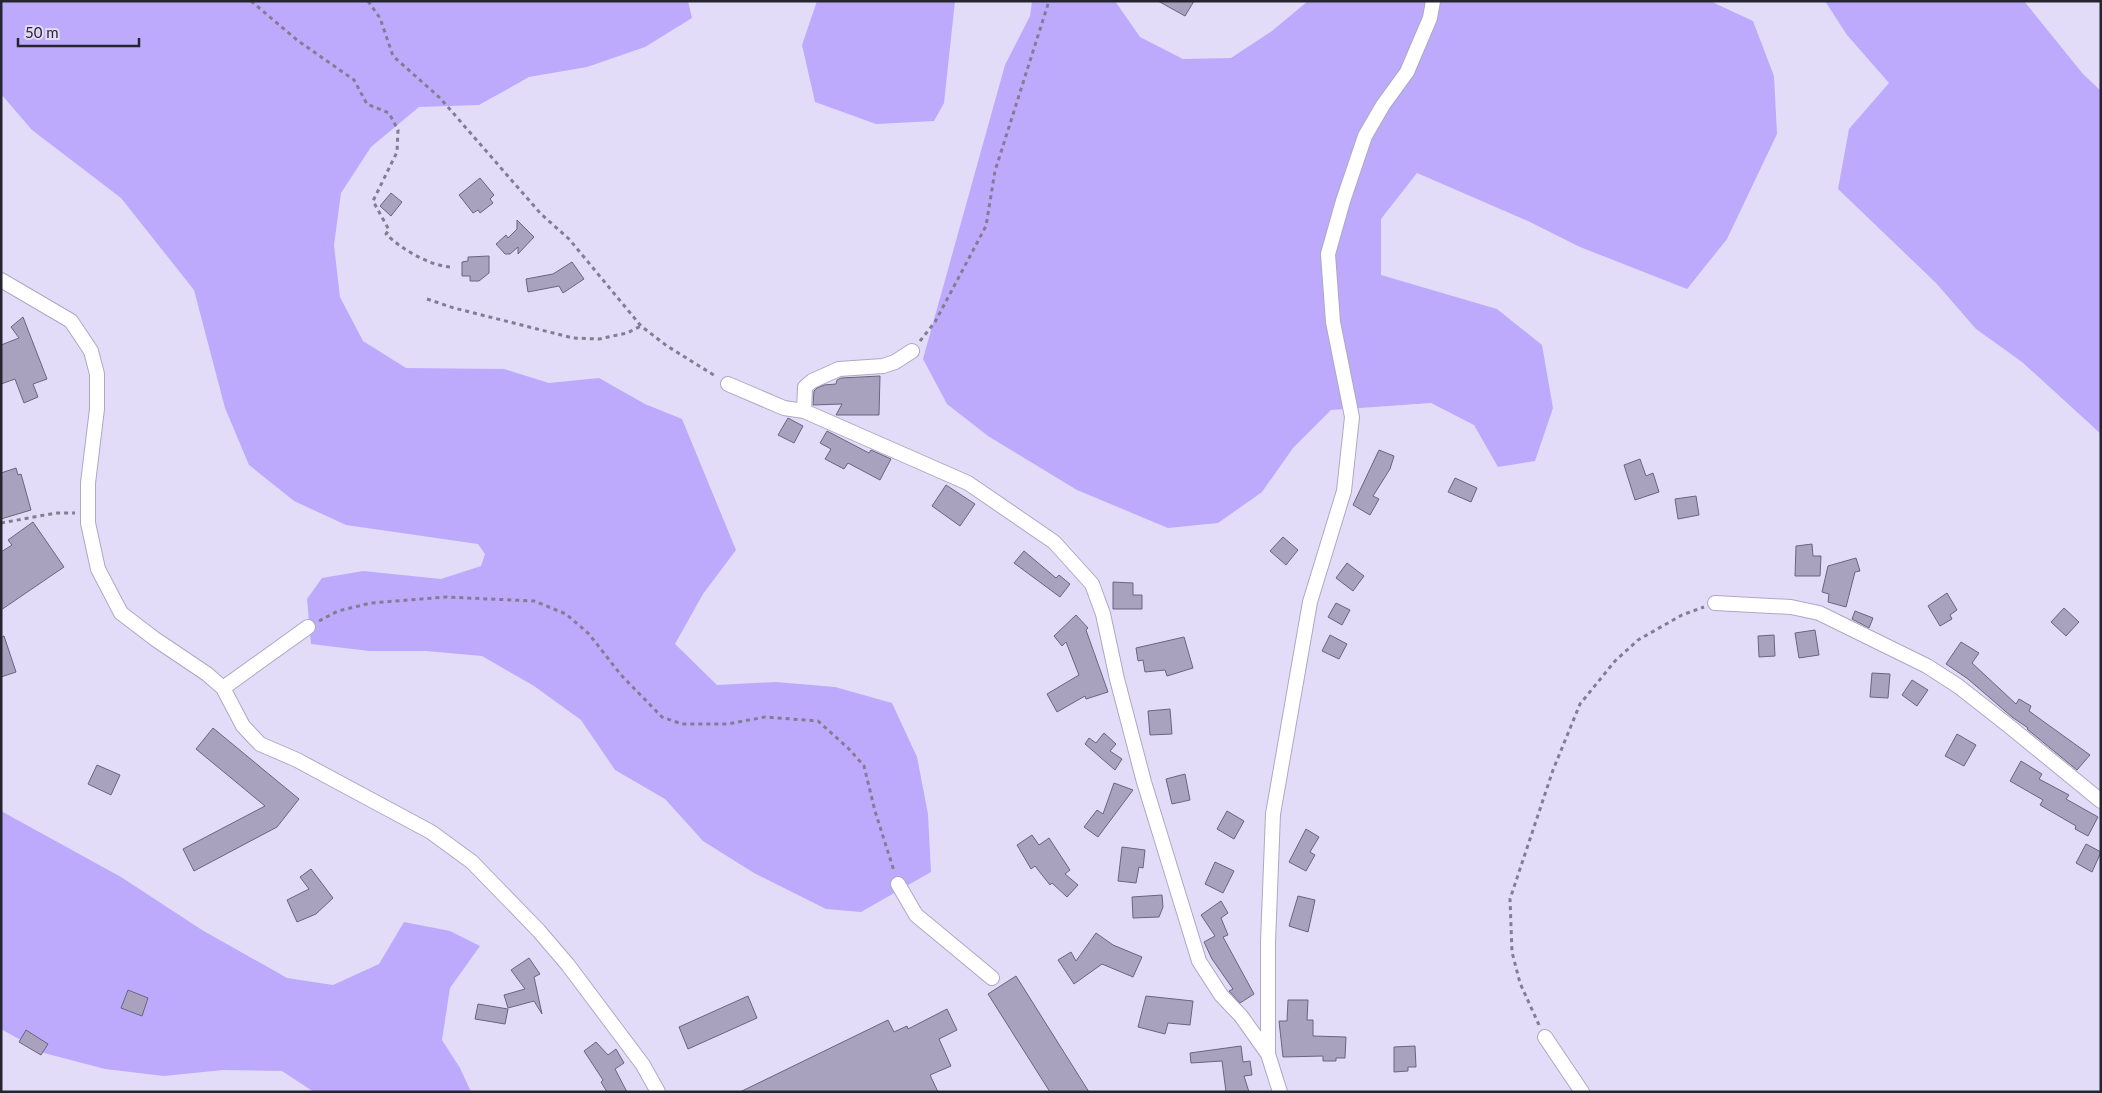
<svg xmlns="http://www.w3.org/2000/svg" width="2102" height="1093" viewBox="0 0 2102 1093" font-family="Lato,sans-serif">
  <style>
    .green { fill: #bdaafd }
    .building { fill: #a8a2be; stroke: #6a657e }
    .lines { fill: none; stroke-linecap: round; stroke-linejoin: round }
    .street-casing { stroke: #ada8c4; stroke-width: 16 }
    .path { stroke: #827e92; stroke-width: 3; stroke-dasharray: 4 4; stroke-linecap: butt }
    .street { stroke: #fff; stroke-width: 14 }
  </style>
  <rect width="100%" height="100%" fill="#e2dcf9"/>
  <path class="green" d="M1 1H688L692 18 645 47 587 67 529 77 479 105 419 107 371 147 341 193 334 245 340 297 363 341 406 368 504 369 549 383 599 378 645 404 682 419 736 550 703 594 675 644 717 685 775 682 835 687 892 703 917 757 928 814 931 872 861 912 826 909 754 873 703 841 665 799 615 770 581 720 534 686 482 656 426 651H369L311 644 307 599 322 578 363 571 441 579 481 566 485 554 478 544 346 525 294 501 249 465 225 408 194 290 121 198 32 130 1 94Z
    M817 1H955L944 103 934 121 876 124 815 102 802 45Z
    M1032 1H1115L1140 37 1183 59 1231 58 1272 31 1308 1H1710L1753 21 1774 76 1777 134 1727 239 1687 289 1580 247 1528 221 1417 173 1381 219V275L1497 309 1542 345 1553 408 1535 461 1498 467 1474 425 1431 403 1331 410 1293 448 1262 492 1218 523 1168 528 1077 490 988 436 947 404 923 359 1005 65 1030 16Z
    M1825 1H2024L2083 74 2101 91V434L2022 362 1976 329 1936 283 1838 189 1849 129 1889 83 1847 35Z
    M1 811 121 877 202 930 287 978 333 985 379 964 404 922 450 931 480 946 450 988 442 1040 460 1068 471 1092H314L282 1071 223 1070 164 1076 105 1069 44 1053 1 1029Z"/>
  <path class="building" d="M1158 1H1194L1185 16Z
    M480 178 494 195 490 199 493 203 480 213 478 210 473 213 459 195Z
    M391 193 402 202 391 216 380 206Z
    M517 220 534 237 518 254V247L510 254H505L496 244 506 235 508 238 517 229Z
    M489 256V273L479 281H470V276H462V262L468 261V257Z
    M572 262 584 279 563 293 559 286 528 292 526 279 553 274Z
    M23 317 47 379 33 384 38 397 24 403 15 379 1 384V345L19 338 11 327Z
    M880 376 879 415H836L842 404 813 405 814 391 817 388 824 385 836 384 837 380 841 378Z
    M788 418 803 426 794 443 778 435Z
    M827 431 869 453 871 450 891 459 880 480 848 463 844 469 825 459 831 449 820 443Z
    M1379 450 1394 456 1390 469 1373 496 1379 499 1370 515 1353 505Z
    M1640 459 1646 476 1653 473 1659 492 1635 500 1624 465Z
    M16 468 18 475 21 474 31 510 1 519V473Z
    M1455 478 1477 488 1471 502 1448 492Z
    M946 485 975 504 960 526 932 506Z
    M1696 496 1699 515 1678 519 1675 499Z
    M33 522 64 567 1 610V552L12 545 8 540Z
    M1283 537 1298 550 1286 565 1270 551Z
    M1812 544 1813 556H1821L1820 576H1795L1796 546Z
    M1024 551 1056 578 1059 575 1070 584 1060 597 1014 563Z
    M1856 558 1860 571 1855 572 1846 607 1828 602 1829 594 1822 592 1828 566Z
    M1347 563 1364 576 1353 591 1336 578Z
    M1113 582 1133 583V595H1142V609H1113Z
    M1947 593 1957 610 1950 615 1952 619 1940 626 1928 606Z
    M1336 603 1350 610 1342 625 1328 617Z
    M2064 608 2079 622 2066 636 2051 622Z
    M1855 611 1873 618 1869 628 1852 619Z
    M1076 615 1088 628 1086 630 1108 692 1086 699 1085 696 1057 712 1047 694 1079 675 1066 642 1062 646 1054 636Z
    M1815 630 1819 655 1799 658 1795 633Z
    M1330 635 1347 644 1339 659 1322 651Z
    M1774 635 1775 656 1759 657 1758 636Z
    M4 636 16 672 1 677V637Z
    M1184 637 1193 668 1167 676 1165 670 1145 672 1143 660 1138 661 1136 648Z
    M1961 642 1979 653 1972 663 2016 704 2019 699 2031 706 2029 711 2090 755 2077 770 2027 729 2028 728 2012 717 1968 679 1946 664Z
    M1872 673 1890 674 1888 698 1870 697Z
    M1912 680 1928 690 1917 706 1902 695Z
    M1170 709 1172 734 1150 735 1148 711Z
    M213 728 299 799 277 827 194 871 183 849 265 806 196 749Z
    M1104 733 1116 744 1110 751 1122 759 1115 770 1085 744 1089 738 1096 743Z
    M1957 734 1976 745 1964 766 1945 756Z
    M2021 761 2042 774 2039 779 2069 795 2066 799 2098 817 2088 836 2075 829 2076 826 2040 805 2043 800 2010 781Z
    M97 765 120 775 111 795 88 784Z
    M1185 774 1190 800 1172 804 1166 779Z
    M1114 783 1133 790 1098 837 1084 827 1097 810 1103 814Z
    M1227 811 1244 821 1234 839 1217 829Z
    M1306 829 1319 837 1310 852 1315 855 1306 871 1289 862Z
    M1032 835 1039 845 1049 838 1070 870 1065 874 1078 885 1067 897 1052 883 1050 885 1035 866 1031 869 1017 845Z
    M2086 844 2101 852 2092 872 2076 863Z
    M1122 847 1145 850 1143 868 1139 867 1136 883 1118 881Z
    M1215 862 1234 871 1223 893 1205 884Z
    M311 869 333 898 316 914 297 922 287 900 309 889 300 877Z
    M1162 895 1163 907 1159 917 1133 918 1132 897Z
    M1298 896 1315 900 1308 932 1289 926Z
    M1221 901 1228 913 1221 918 1228 935 1223 937 1254 994 1240 1003 1229 991 1233 989 1212 959 1204 942 1215 936 1201 915Z
    M1096 933 1113 945 1142 957 1133 977 1102 964 1074 984 1058 960 1071 952 1076 961Z
    M529 958 540 974 534 977 542 1014 534 1001 508 1008 504 995 525 989 511 970Z
    M1016 976 1089 1092H1050L988 994Z
    M128 990 148 998 142 1016 121 1008Z
    M748 996 757 1018 688 1049 679 1027Z
    M1146 996 1193 1001 1190 1025 1168 1023 1165 1034 1138 1027Z
    M1288 1000H1308L1307 1020H1313V1036L1346 1037 1345 1058H1336V1061H1323V1056L1283 1057 1279 1021H1287Z
    M478 1004 508 1009 505 1024 475 1019Z
    M947 1009 957 1030 939 1039 951 1066 930 1075 938 1092H740L888 1020 894 1032 907 1026 908 1029Z
    M26 1030 48 1044 41 1055 19 1042Z
    M596 1042 608 1055 616 1049 624 1063 615 1069 627 1092H607L601 1082 603 1080 584 1051Z
    M1241 1046 1243 1062 1250 1061 1252 1075 1244 1076 1249 1092H1226L1222 1061 1191 1063 1190 1053Z
    M1415 1046 1416 1067H1408V1071L1394 1072V1047Z"/>
  <g class="lines">
    <defs>
      <path id="street" d="M1 280 71 321 91 351 97 374V409L88 483V523L98 569 121 613 155 639 207 674 223 688 243 726 260 744 297 760 431 832 472 862 539 931 568 965 643 1065 658 1092
        M728 384 784 408 804 411 968 483 1054 542 1092 584 1103 614 1117 679 1144 782 1199 961 1221 995 1241 1016 1268 1054
        M804 411 805 387 812 381 839 369 883 366 895 362 912 351
        M1715 603 1791 607 1819 613 1927 666 1958 686 2009 726 2101 801
        M223 688 308 627
        M898 884 916 915 992 978
        M1545 1037 1582 1092
        M1280 1092 1268 1054V942L1273 814 1310 602 1344 491 1352 417 1333 322 1328 254 1343 201 1365 136 1383 105 1407 72 1430 18 1433 1"/>
    </defs>
    <use href="#street" class="street-casing"/>
    <path class="path" d="M251 1 297 40 354 80 367 104 389 113 398 130 397 152 373 201 389 230 386 234C401 249 430 266 451 267
      M368 1 380 18 393 56 440 98 541 214 569 239 641 326 667 346 717 377
      M427 299 454 308 573 338 599 339 627 333 641 326
      M920 341 935 322 986 226 995 171 1049 1
      M1 523 56 513H75
      M319 621 338 611 371 603 446 597 534 601 566 614 589 634 621 675 662 717 682 724H728L765 717 818 721 848 748 864 766 875 811 894 871
      M1539 1025 1520 983 1512 952 1510 899 1553 770 1580 704 1615 661 1638 640 1682 615 1704 607"/>
    <use href="#street" class="street"/>
  </g>
  <rect width="2102" height="1093" fill="none" stroke="#26242f" stroke-width="5"/>
  <path d="M18 38v8h121v-8" fill="none" stroke="#26242f" stroke-width="2.5"/>
  <text x="25" y="38" font-size="15" fill="#26242f" stroke="#e2dcf9" stroke-width="4" paint-order="stroke">50 m</text>
</svg>
